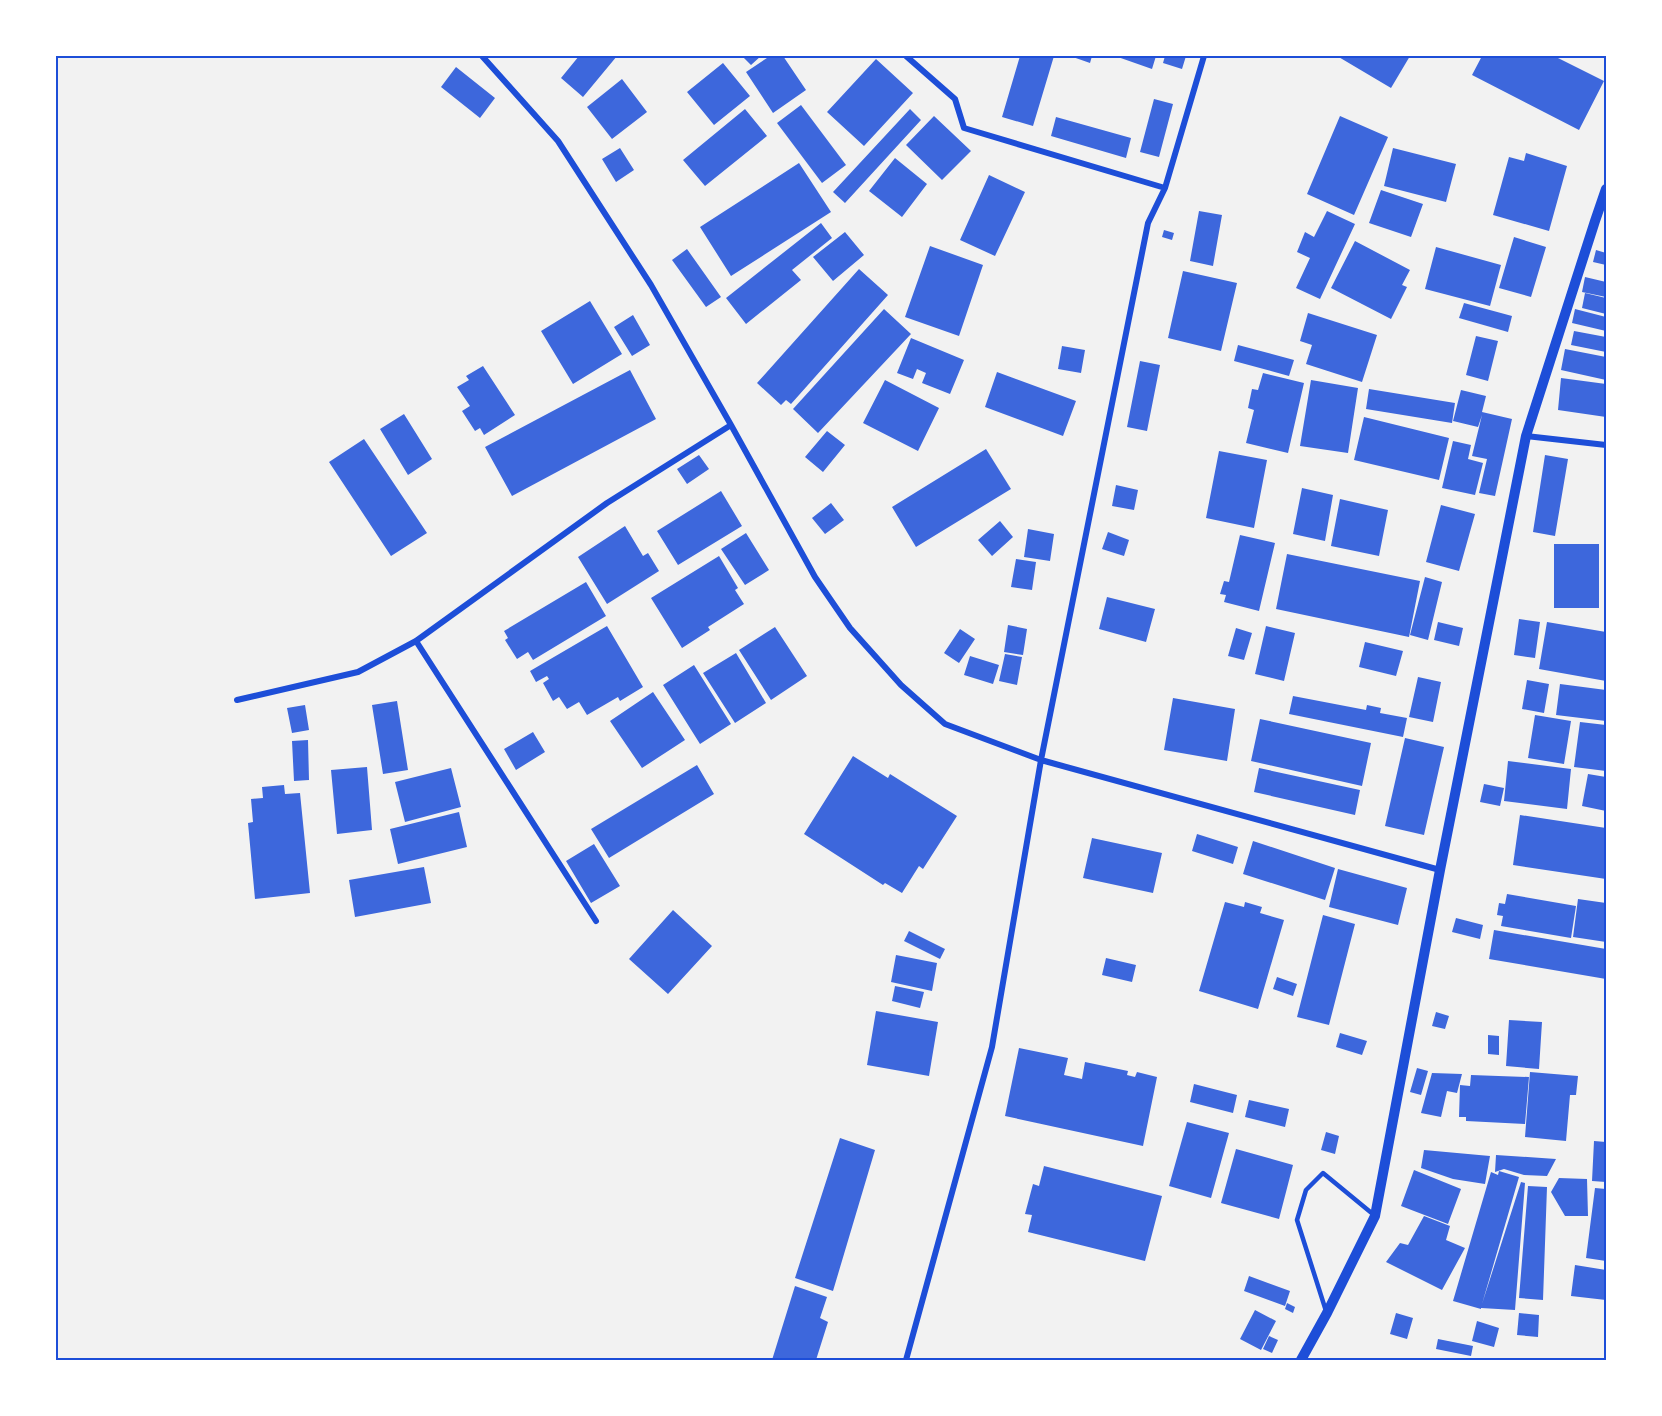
<svg xmlns="http://www.w3.org/2000/svg" width="1662" height="1416" viewBox="0 0 1662 1416" font-family="'Roboto Serif',serif">
  <style>
    .building { fill: #3d67dc }
    .lines { fill: none; stroke-linecap: round; stroke-linejoin: round }
    .service { stroke: #1d4ed8; stroke-width: 4.5 }
    .minor { stroke: #1d4ed8; stroke-width: 6 }
    .tertiary { stroke: #1d4ed8; stroke-width: 10 }
    .neatline { fill: none; stroke: #1d4ed8; stroke-width: 2 }
  </style>
  <rect width="100%" height="100%" fill="#f2f2f2"/>
  <path class="building" d="M579 56H617L583 97 561 78Z
    M742 56H761L751 65Z
    M770 56H783L806 90 773 113 746 72Z
    M1020 56H1054L1033 126 1002 117Z
    M1070 56H1092L1090 63Z
    M1115 56H1156L1152 69Z
    M1165 56H1186L1182 69 1163 63Z
    M1337 56H1410L1391 88Z
    M1482 56H1554L1604 81 1579 130 1472 75Z
    M876 59 913 93 864 146 827 112Z
    M723 63 750 96 714 125 687 92Z
    M456 67 495 98 480 118 441 87Z
    M622 79 647 112 612 139 587 107Z
    M1154 99 1173 104 1159 157 1140 152Z
    M801 105 846 165 822 183 777 123Z
    M745 109 767 136 705 186 683 160Z
    M910 109 921 120 845 203 833 192Z
    M934 116 971 151 942 180 906 145Z
    M1340 116 1388 137 1354 215 1307 194Z
    M1056 117 1131 138 1126 158 1051 136Z
    M620 148 634 170 616 182 602 159Z
    M1393 148 1456 164 1446 202 1384 186Z
    M1526 153 1567 166 1549 231 1493 215 1509 157 1524 161Z
    M895 158 927 184 902 217 869 191Z
    M799 163 831 212 731 276 700 227Z
    M989 175 1025 192 995 256 960 240Z
    M1381 190 1423 204 1411 237 1369 223Z
    M1199 211 1222 215 1213 266 1190 261Z
    M1327 211 1355 224 1320 299 1296 288 1310 258 1297 252 1305 232 1314 237Z
    M821 223 832 238 792 270 801 280 746 324 726 298Z
    M1164 230 1174 233 1172 240 1162 237Z
    M845 232 864 255 833 281 813 257Z
    M1514 237 1546 247 1531 297 1499 288Z
    M1355 241 1410 270 1402 285 1407 287 1391 319 1331 288Z
    M930 246 983 265 959 336 905 317Z
    M1436 247 1501 265 1490 306 1425 289Z
    M687 249 721 297 706 307 672 260Z
    M1596 250 1606 253V265L1593 262Z
    M859 269 888 295 791 404 786 400 781 405 757 383Z
    M1183 271 1237 283 1221 351 1168 338Z
    M1585 277 1606 282V297L1582 292Z
    M1585 293 1606 298V314L1582 308Z
    M590 301 622 354 573 384 541 331Z
    M1464 303 1512 316 1508 332 1459 318Z
    M884 309 911 334 818 433 793 409Z
    M1575 309 1606 317V331L1572 323Z
    M1308 313 1377 335 1362 382 1306 364 1312 345 1300 341Z
    M633 315 650 345 632 356 614 327Z
    M1574 331 1606 337V352L1571 345Z
    M1476 336 1498 341 1488 381 1466 375Z
    M911 338 964 360 950 394 922 383 926 373 917 369 913 379 897 373Z
    M1238 345 1294 360 1289 376 1234 361Z
    M1062 346 1085 350 1081 373 1058 369Z
    M1565 349 1606 357V380L1561 370Z
    M1140 361 1160 365 1147 431 1127 427Z
    M483 366 515 415 484 435 480 428 475 431 462 411 470 406 457 387 469 380 466 376Z
    M630 370 656 419 512 496 485 447Z
    M997 372 1076 401 1063 436 985 407Z
    M1263 373 1304 383 1288 453 1246 443 1254 410 1248 408 1252 389 1258 390Z
    M1561 378 1606 384V417L1558 410Z
    M885 380 939 408 918 451 863 423Z
    M1311 380 1358 388 1348 453 1300 446Z
    M1369 389 1455 403 1452 423 1366 409Z
    M1461 390 1486 396 1482 412 1512 419 1495 496 1479 493 1487 459 1472 456 1482 415 1478 427 1453 421Z
    M404 414 432 459 408 475 380 429Z
    M1364 417 1449 438 1439 480 1354 460Z
    M827 431 845 445 823 472 805 457Z
    M364 439 427 533 391 556 329 462Z
    M1453 441 1471 445 1468 459 1483 463 1475 495 1442 488Z
    M986 449 1011 489 916 547 892 507Z
    M1219 451 1267 460 1254 528 1206 518Z
    M699 455 709 469 687 484 677 469Z
    M1545 455 1568 459 1555 536 1533 532Z
    M1116 485 1138 490 1134 510 1112 506Z
    M1302 488 1333 495 1325 541 1293 534Z
    M721 491 742 526 678 565 657 531Z
    M1340 499 1388 510 1379 556 1331 546Z
    M831 503 844 520 825 534 812 518Z
    M1441 505 1475 514 1459 571 1426 562Z
    M1000 521 1013 537 992 556 978 540Z
    M625 526 643 556 648 553 659 571 607 604 578 557Z
    M1028 529 1054 534 1050 561 1024 557Z
    M1108 532 1129 540 1124 556 1102 549Z
    M746 533 769 570 745 585 721 549Z
    M1240 535 1275 543 1259 611 1224 602 1226 595 1220 594 1224 581 1229 582Z
    M1554 544H1599V608H1554Z
    M1287 554 1420 581 1409 637 1276 609Z
    M719 556 738 588 735 590 744 604 708 627 710 630 682 648 651 598Z
    M1016 559 1036 562 1032 590 1011 587Z
    M1425 577 1442 582 1428 640 1410 635Z
    M586 582 606 616 533 660 528 652 517 659 505 640 508 638 504 631Z
    M1107 597 1155 609 1146 642 1099 629Z
    M1519 619 1540 622 1535 658 1514 655Z
    M1438 622 1463 628 1459 646 1434 640Z
    M1547 622 1606 632V681L1539 669Z
    M1008 625 1027 629 1023 655 1004 652Z
    M607 626 643 687 620 701 618 697 587 715 579 702 567 709 559 697 553 701 543 683 549 679 547 676 536 682 530 671Z
    M1266 626 1295 633 1284 681 1255 674Z
    M775 627 807 676 771 700 739 650Z
    M1236 628 1252 633 1244 660 1228 656Z
    M960 629 975 639 959 663 944 653Z
    M1365 642 1403 651 1396 676 1359 667Z
    M736 653 766 703 735 723 703 673Z
    M1005 654 1022 657 1017 685 999 681Z
    M970 656 999 665 993 684 964 675Z
    M694 665 731 724 700 744 663 685Z
    M1418 677 1441 682 1433 722 1409 717Z
    M1527 680 1549 684 1544 713 1522 709Z
    M1560 684 1606 690V721L1556 715Z
    M653 692 685 740 642 768 610 721Z
    M1293 696 1366 710 1367 705 1381 708 1380 713 1407 718 1403 737 1289 714Z
    M1173 698 1235 709 1227 761 1164 750Z
    M397 701 408 770 383 774 372 705Z
    M305 705 309 730 292 733 287 708Z
    M1535 715 1571 721 1564 764 1528 758Z
    M1260 719 1371 743 1362 786 1251 761Z
    M1580 722 1606 725V771L1574 767Z
    M533 732 545 752 516 770 504 749Z
    M1405 738 1444 747 1424 835 1385 826Z
    M308 740 309 780 294 781 292 741Z
    M853 756 888 778 890 774 957 816 923 869 919 866 902 893 885 883 883 885 804 834Z
    M1508 761 1571 769 1567 809 1504 801Z
    M697 765 714 794 609 858 591 829Z
    M367 767 372 830 337 834 331 770Z
    M451 768 461 807 405 822 395 782Z
    M1259 768 1360 790 1355 815 1254 792Z
    M1588 774 1606 777V811L1582 806Z
    M1484 784 1504 788 1500 806 1480 802Z
    M284 785 285 794 300 793 310 893 255 899 248 823 253 822 251 799 263 798 262 787Z
    M459 812 467 847 398 864 390 829Z
    M1520 815 1606 828V879L1513 865Z
    M1197 834 1238 847 1233 864 1192 851Z
    M1092 838 1162 853 1153 893 1083 878Z
    M1253 841 1335 868 1325 900 1243 874Z
    M594 844 620 886 591 903 566 861Z
    M424 867 431 903 355 917 349 880Z
    M1338 869 1407 888 1398 925 1329 907Z
    M1507 894 1576 906 1571 938 1501 926 1503 916 1497 915 1499 903 1505 904Z
    M1578 899 1606 903V942L1573 937Z
    M1225 902 1244 907 1245 902 1262 907 1260 913 1284 920 1258 1009 1199 991Z
    M673 910 712 946 668 994 629 959Z
    M1323 915 1355 924 1329 1025 1297 1017Z
    M1456 918 1483 925 1480 939 1452 932Z
    M1494 930 1606 949V979L1489 959Z
    M909 931 945 949 940 959 904 941Z
    M896 955 937 963 932 991 891 982Z
    M1106 958 1136 965 1132 982 1102 975Z
    M1277 977 1297 984 1293 996 1273 989Z
    M895 986 924 992 920 1008 892 1001Z
    M876 1011 938 1022 929 1076 867 1065Z
    M1436 1012 1449 1016 1445 1029 1432 1026Z
    M1509 1020 1542 1022 1539 1069 1506 1066Z
    M1340 1033 1367 1041 1362 1055 1336 1047Z
    M1488 1035 1499 1036V1055L1488 1054Z
    M1019 1048 1068 1058 1064 1075 1082 1079 1085 1062 1128 1071 1127 1075 1135 1077 1137 1072 1157 1077 1143 1146 1005 1116Z
    M1417 1068 1428 1071 1421 1095 1410 1092Z
    M1530 1072 1578 1076 1576 1095H1570L1566 1141 1525 1137Z
    M1432 1073 1462 1074 1457 1093 1447 1091 1441 1117 1421 1113Z
    M1471 1075 1529 1077 1525 1124 1466 1121V1117H1459L1460 1085 1470 1086Z
    M1194 1084 1237 1095 1233 1113 1190 1102Z
    M1249 1100 1289 1109 1285 1127 1245 1117Z
    M1187 1122 1229 1133 1211 1198 1169 1186Z
    M1326 1132 1339 1136 1335 1154 1321 1150Z
    M840 1138 875 1150 833 1291 795 1278Z
    M1594 1141 1606 1142V1182L1592 1181Z
    M1236 1149 1293 1165 1279 1219 1221 1203Z
    M1424 1150 1490 1156 1485 1184 1453 1179 1421 1168Z
    M1496 1155 1556 1159 1547 1176 1524 1175 1504 1169 1495 1172Z
    M1044 1166 1162 1196 1145 1261 1028 1232 1032 1215 1025 1214 1033 1184 1039 1186Z
    M1414 1170 1461 1189 1448 1224 1401 1206Z
    M1499 1171 1519 1177 1482 1304 1521 1182 1525 1183 1515 1310 1481 1308V1309L1453 1301 1491 1172 1498 1175Z
    M1559 1178 1587 1179 1588 1216H1565L1551 1192Z
    M1528 1186 1547 1187 1543 1300 1519 1298Z
    M1595 1188 1606 1189V1261L1586 1258Z
    M1424 1216 1450 1226 1446 1240 1465 1248 1442 1290 1386 1262 1400 1243 1408 1245Z
    M1575 1265 1606 1270V1300L1571 1296Z
    M1249 1276 1290 1291 1285 1306 1244 1291Z
    M795 1286 827 1297 820 1318 828 1322 816 1360H772Z
    M1287 1303 1295 1307 1293 1313 1285 1309Z
    M1255 1310 1276 1321 1261 1350 1240 1339Z
    M1396 1313 1413 1318 1407 1339 1390 1334Z
    M1519 1313 1539 1315 1538 1337 1517 1335Z
    M1477 1321 1499 1328 1494 1347 1472 1341Z
    M1269 1336 1278 1340 1272 1353 1263 1349Z
    M1438 1339 1473 1346 1471 1356 1436 1349Z"/>
  <g class="lines">
    <path class="service" d="M1326 1311 1297 1220 1306 1190 1323 1173 1374 1215"/>
    <path class="minor" d="M482 56 558 141 651 285 731 425 815 577 850 628 901 685 945 724 1041 760 1440 870
      M906 56 955 99 964 128 1165 188
      M1526 436 1606 445
      M416 641 596 921
      M237 700 358 672 416 641 607 503 731 425
      M906 1360 992 1047 1041 760 1148 223 1165 188 1204 56"/>
    <path class="tertiary" d="M1301 1360 1327 1313 1375 1216 1440 870 1526 436 1595 221 1606 189"/>
  </g>
  <rect width="1662" height="1416" fill="none" stroke="#ffffff" stroke-width="114"/>
  <rect x="57" y="57" width="1548" height="1302" class="neatline"/>
</svg>
